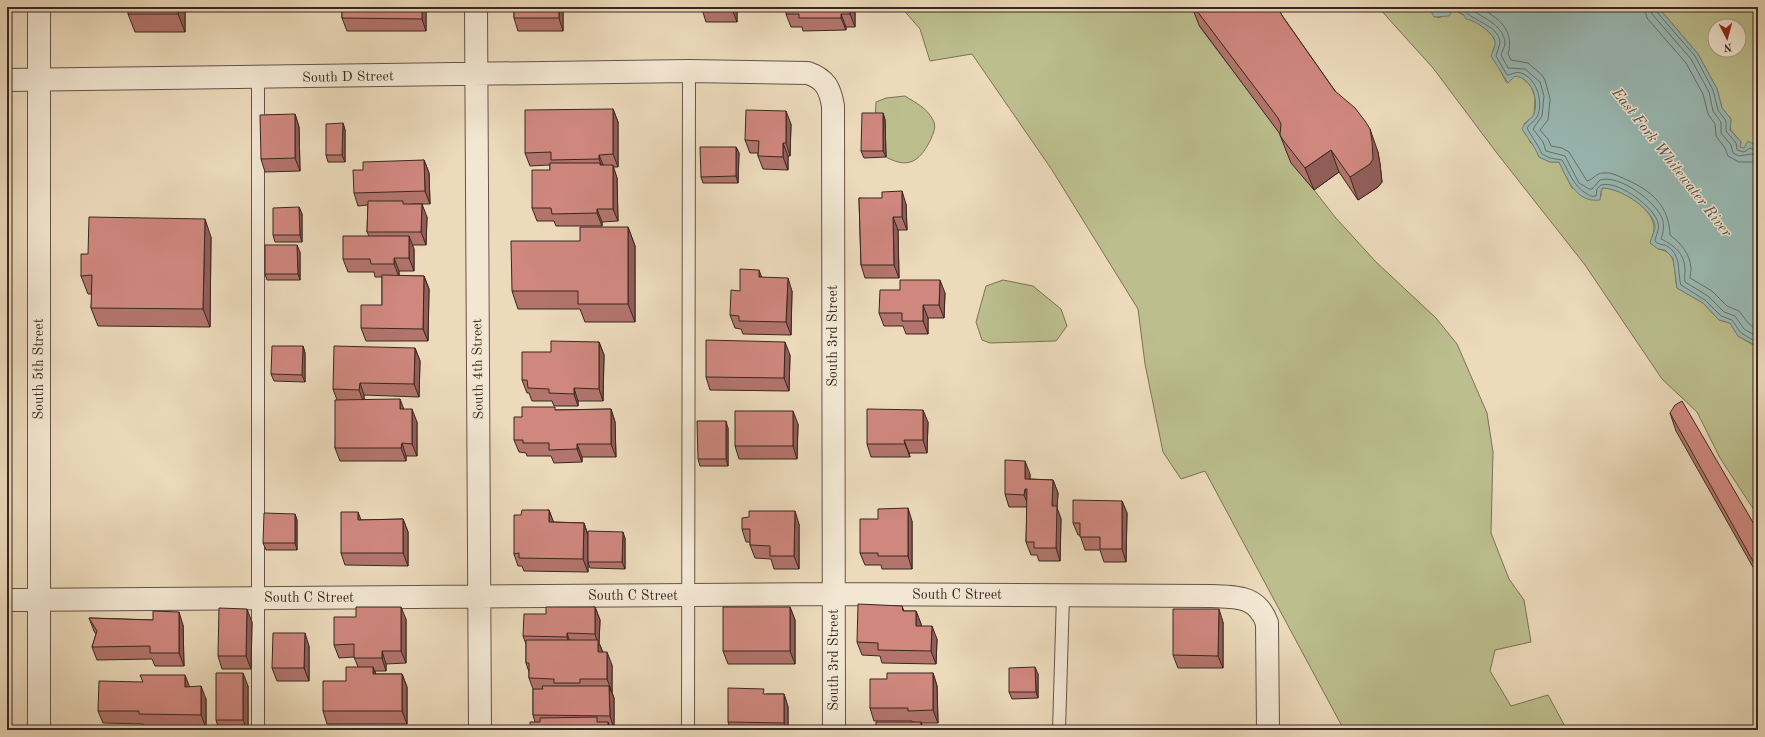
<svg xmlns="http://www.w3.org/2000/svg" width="1765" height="737" viewBox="0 0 1765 737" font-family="'Old Standard TT',serif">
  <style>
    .green { fill: #bcbe8d; stroke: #7a7257; fill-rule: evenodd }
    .water { fill: #99bab5; stroke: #727f7a }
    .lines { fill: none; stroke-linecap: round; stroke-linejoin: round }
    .shore { stroke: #68706b; stroke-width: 1 }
    .service-casing { stroke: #655448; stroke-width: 14 }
    .minor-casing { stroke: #655448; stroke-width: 24 }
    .service { stroke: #f3e7d3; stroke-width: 12 }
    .minor { stroke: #f3e7d3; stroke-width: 22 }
    .wall { fill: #b2746c; stroke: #382721 }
    .shaded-wall { fill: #915e58; stroke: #382721 }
    .building { fill: #cf877e; stroke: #382721 }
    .labels { text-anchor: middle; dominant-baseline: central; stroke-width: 3; stroke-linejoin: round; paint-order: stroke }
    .street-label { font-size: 14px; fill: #382721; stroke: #f3e7d3 }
    .water-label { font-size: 15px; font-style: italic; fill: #504c46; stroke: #f3e7d3 }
  </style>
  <rect width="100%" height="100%" fill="#ecdabb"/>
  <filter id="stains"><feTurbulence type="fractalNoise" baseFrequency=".005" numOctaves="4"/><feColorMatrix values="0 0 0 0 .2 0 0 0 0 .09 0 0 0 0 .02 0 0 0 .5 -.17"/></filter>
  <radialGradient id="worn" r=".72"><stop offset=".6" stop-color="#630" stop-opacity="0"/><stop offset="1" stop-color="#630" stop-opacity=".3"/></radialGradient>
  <path class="green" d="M901 7H1219L1199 26 1286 141 1314 190 1335 217 1376 262 1436 318 1457 344 1487 413 1493 452 1491 533 1509 579 1524 600 1531 642 1495 650 1490 671 1511 706 1548 695 1567 730H1344L1205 471 1181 479 1163 452 1145 364 1138 309 1052 170 972 54 930 61 920 29Z
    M1378 7H1429L1430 11 1438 18 1446 15 1449 7H1458V12C1471 20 1490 27 1496 43L1493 51 1503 76 1507 83 1515 76 1521 77 1531 86 1535 97 1534 115 1524 124 1530 142 1535 147 1539 157 1550 162H1559L1572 188 1601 196V191L1603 188C1622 188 1664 214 1652 237L1658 249C1679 252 1673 272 1677 288L1703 303 1719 320 1730 323 1738 336 1755 346 1758 350V516L1720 458 1697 412 1662 379 1585 265 1496 152 1433 68Z
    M1658 7H1758V147L1740 148 1741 142 1730 129 1731 119 1722 108 1717 89 1698 54ZM1715 26H1739V50H1715Z
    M905 96C916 103 927 108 933 120 937 127 933 134 930 141 919 162 908 169 886 157L875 120 876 102 886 98Z
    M1003 280 1033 286 1061 309 1067 326 1056 341 990 343 982 340 976 322 986 286Z"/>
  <path class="water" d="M1429 7H1449L1448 11 1451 13 1449 16 1434 17Z
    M1458 7H1658L1698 54 1717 89 1722 108 1731 119 1730 130 1741 142 1740 147 1744 148 1748 141 1758 147V350L1755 345 1738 336 1730 323 1719 320 1703 303 1677 288 1673 258 1665 250 1658 249 1650 243C1652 235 1657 229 1654 222 1648 206 1619 188 1603 188L1601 191 1600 200C1576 203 1568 180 1559 162H1550L1539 157C1535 146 1528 139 1522 129 1524 123 1532 119 1534 114 1539 99 1532 78 1515 76L1508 83 1491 56C1492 52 1495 48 1495 44 1497 34 1474 20 1466 19L1464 15 1458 12Z"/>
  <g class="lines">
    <path class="shore" d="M1462 7C1466 20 1500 24 1500 43 1499 47 1497 52 1496 56L1507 75C1512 75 1515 71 1521 73 1537 78 1544 103 1537 117 1535 121 1529 124 1527 128 1532 138 1538 144 1542 154L1550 158 1562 160C1570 173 1573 186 1587 194 1591 196 1592 197 1596 196L1597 189 1601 185C1617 180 1651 205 1657 220 1661 228 1656 234 1655 241 1659 245 1663 244 1667 246 1682 255 1677 272 1681 285L1705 300 1721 316 1732 320 1741 333 1758 343
      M1467 7C1479 16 1504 24 1505 43 1505 47 1502 51 1501 55L1508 68 1525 69 1540 82 1544 96 1542 116 1533 129 1543 142 1546 151 1565 156 1579 183 1589 189H1592L1600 180C1619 174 1655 201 1662 218 1665 225 1663 233 1661 239 1674 245 1685 254 1685 270 1685 274 1684 277 1685 282L1708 296 1724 312 1735 316 1744 329 1758 337
      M1478 7C1498 17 1515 30 1508 54L1511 60 1528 63 1542 75 1545 80 1550 99 1548 120 1540 130 1548 139 1551 146 1562 148 1569 152 1587 181C1593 180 1596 173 1603 173 1612 172 1618 176 1627 180 1652 191 1669 206 1670 235 1681 243 1690 254 1691 268 1691 272 1690 275 1690 278L1712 291 1727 306 1739 311 1749 324 1758 330
      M1644 7 1647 18 1686 63 1703 94 1708 114 1715 124 1716 136 1725 148 1728 156 1739 162H1758
      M1650 7 1652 14 1691 59 1709 92 1713 111 1721 122V133L1731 145 1733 153 1739 156 1751 154 1758 156
      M1655 7 1656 11 1695 56 1713 90 1718 110 1726 121V131L1736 143 1737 150 1744 152 1750 148 1758 151"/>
    <defs>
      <path id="service" d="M258 730V77
        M688 730 689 71
        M1059 730 1063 595"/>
      <path id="minor" d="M476 7 480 730
        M7 80 689 71 808 73C825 79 830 88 833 106L834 730
        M7 600 834 594 1211 596C1236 597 1257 595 1267 623L1268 730
        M39 730V7"/>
    </defs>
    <use href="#service" class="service-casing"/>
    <use href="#minor" class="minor-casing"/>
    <use href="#service" class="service"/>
    <use href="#minor" class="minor"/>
  </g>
  <path class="wall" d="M185 7V32H135L128 14Z
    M342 7H426V31H347L342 18Z
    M514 7H563V31H518L514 18Z
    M702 7H737V22H706L702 9Z
    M855 7V27H846V30L803 31 802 27H791L786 14Z
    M1192 7H1277L1283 17 1378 152 1380 164 1382 182 1378 187 1358 200 1339 172 1314 190 1291 163 1289 158 1280 135V134L1199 25Z
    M613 109 618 122V167H613L617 178 618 221 602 222V226H556L554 221H537L532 208 550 170V165L530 166 525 153Z
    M883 113 885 120 886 157 864 158 861 151Z
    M295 114 299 127 300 171 265 172 261 159Z
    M343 123 345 130V162H328L326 155Z
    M791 124 790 156H788V170L763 169 758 156V153H750L745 140Z
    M736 147 739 153 738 183H703L701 177Z
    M424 160 429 173 430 204H412L427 217 426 245H412L414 249V271H399V276H424L429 289 428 341H366L361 328 382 305V277H375L374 272H348L343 259 369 236 367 232 368 205 358 206 354 193 363 170Z
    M859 198 906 204 907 230H898L899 278H865L861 265Z
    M299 207 302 214V242H275L273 235Z
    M628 227 635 246V322H585L580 309H518L512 291 580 241Z
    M211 237 210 327 98 326 91 308 92 294H88L81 276 88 254Z
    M300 252V280H267L265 274Z
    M762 278 792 291 791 335 743 334 741 329 735 328 730 315Z
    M945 293 944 318H928V334H906L903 326H884L879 313Z
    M599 342 604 355 603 401H578V406H554L552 401H532L529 393H527L522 380 551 352Z
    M303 346 305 353V382L274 381 271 374Z
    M415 348 420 361 419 397 364 395V399L403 409 417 422V456H406V461H340L335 448 337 400 333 389Z
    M790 355 789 391 710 390 706 377Z
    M611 409 615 422 616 457H582V462L554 463 551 456H527L526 453 519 452 514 440 522 417 556 410Z
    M1670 413 1758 531V576L1676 431Z
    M928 422 927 453H909L910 457H871L867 444Z
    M798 424 797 459H739L735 446Z
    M728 428V466H700L698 459Z
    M1030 474V479L1053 480 1058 493 1057 508 1061 519 1060 561H1039L1037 555H1031L1026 542 1027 507H1009L1005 494Z
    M1122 501 1127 513 1126 562H1104L1100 550H1085L1080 535H1078L1073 523Z
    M549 510 553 522 584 523 588 535 625 538V569L590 568 588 562V572L524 571 522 566H518L514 554 521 515Z
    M295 514 297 520V550H266L263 543Z
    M403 519 408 532V566L345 565 341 553 361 520Z
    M912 521V569H882L881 565H865L860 553Z
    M799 524V569H774L771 559 755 558 750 545V542H746L742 529Z
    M902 606 904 611H916L921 624V626L937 639 936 664 882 663 880 656 862 655 857 642Z
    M595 607 600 620 599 643 603 652 612 665V692L614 698V729H610L611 730H530L535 722 533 715V689L529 678V672L526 663V644L523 636 546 614Z
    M790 607 795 620V664H728L723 651Z
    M89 618 153 620 183 625 184 666H155L152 659 97 660 92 647 96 634 94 631Z
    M406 619V663L386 664V671H375L376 674H402L407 687V724H327L323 711 358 667 354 657 339 658 334 645Z
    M252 622 251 669H222L218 656Z
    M1223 622V668H1178L1173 655Z
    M309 646V681H277L272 668Z
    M933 673 937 686 938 723H922L912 722V721H874L870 708 887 679Z
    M1038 674V698L1012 699 1009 692Z
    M248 686V730H219L216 720Z
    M190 687 206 699V728L144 727 143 724 103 723 98 711Z
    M766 694H784L788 707V730H731L728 722Z"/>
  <path class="shaded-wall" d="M178 7H185V32L178 14Z
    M422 7H426V31L422 19Z
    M559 7H563V31L559 18Z
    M732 7H737V22L732 9Z
    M850 7H855V27L850 14Z
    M841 14 846 27V30L841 18Z
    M613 109 618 122V167L613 154Z
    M786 111 791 124 790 156 786 143Z
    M883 113 885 120 886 157 883 151Z
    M295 114 299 127 300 171 295 158Z
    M343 123 345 130V162L342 155Z
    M1370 129 1378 152 1380 164 1382 182 1378 187 1358 200 1350 177Z
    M783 143 788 156V170L783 157Z
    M736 147 739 153 738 183 736 176Z
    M1331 150 1339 172 1314 190 1305 168Z
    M599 155 604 167V172L599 159Z
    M424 160 429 173 430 204 425 191Z
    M613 165 617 178 618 221 613 209Z
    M902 191 906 204 907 230 902 217Z
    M422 204 427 217 426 245 421 232Z
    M299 207 302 214V242L300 235Z
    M597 209 602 222V226L597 213Z
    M893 217 898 230 899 278 894 265Z
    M205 219 211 237 210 327 203 309Z
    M628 227 635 246V322L628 304Z
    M409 236 414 249V271L409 258Z
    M297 245 300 252V280L298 274Z
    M394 258 399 271V277L394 264Z
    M759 270 764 283 759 277Z
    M424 276 429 289 428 341 423 329Z
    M788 278 792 291 791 335 786 322Z
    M940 280 945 293 944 318 939 305Z
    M923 305 928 318V334L923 321Z
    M599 342 604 355 603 401 599 389Z
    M785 342 790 355 789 391 784 378Z
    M303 346 305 353V382L302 375Z
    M415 348 420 361 419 397 414 384Z
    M360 383 364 395V403L359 390Z
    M574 388 578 401V406L574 394Z
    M400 399 405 412 400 409Z
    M412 409 417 422V456L412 444Z
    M611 409 615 422 616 457 611 444Z
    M923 410 928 422 927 453 923 440Z
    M793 411 798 424 797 459 793 446Z
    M726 421 728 428V466L726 459Z
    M904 440 909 453 910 457 905 444Z
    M402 443 406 456V461L401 448Z
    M577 444 582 457V462L577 449Z
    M1025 461 1030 474 1029 492 1025 479Z
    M1053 480 1058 493 1057 508 1061 519 1060 561 1056 548 1052 506Z
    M1025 489 1029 502V507L1024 495Z
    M1122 501 1127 513 1126 562 1122 549Z
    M908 508 912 521V569L908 556Z
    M549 510 554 523 549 522Z
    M795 511 799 524V569L794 556Z
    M358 512 363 525 358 520Z
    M295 514 297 520V550L295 543Z
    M403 519 408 532V566L403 553Z
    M584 523 588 536V572L583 559Z
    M623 532 625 538V569L622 562Z
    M401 607 406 619V663L401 651Z
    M595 607 600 620 599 643 603 653 598 652V644L595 634Z
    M790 607 795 620V664L790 651Z
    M247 609 252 622 251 669 246 656Z
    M1219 609 1223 622V668L1218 656Z
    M916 611 921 624V639L916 626Z
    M179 612 183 625 184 666 179 653Z
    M932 626 937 639 936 664 931 651Z
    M305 633 309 646V681L304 668Z
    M567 633 571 646V650L567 637Z
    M382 651 386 664V671L382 658Z
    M607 652 612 665V692L607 679Z
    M373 667 378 680 373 674Z
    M1035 667 1038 674V698L1036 692Z
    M243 673 248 686V730H247L243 720Z
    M933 673 937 686 938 723 933 710Z
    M402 674 407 687V724L402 711Z
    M185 675 190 688 185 687Z
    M201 686 206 699V728L201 715Z
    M609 686 614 698V729L610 716Z
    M784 694 788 707V730H786L784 723Z
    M608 722 611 730H608Z
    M921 722 924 730H921Z"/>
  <path class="building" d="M128 7H178V14H128Z
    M342 7H422V19L342 18Z
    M514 7H559V18H514Z
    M702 7H732V9H702Z
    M786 7H850V14H841V18H799V14H786Z
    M1194 7H1277L1283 17 1335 91 1355 108 1365 121 1370 129 1372 141 1373 159 1370 164 1350 177 1331 150 1305 168 1283 140 1280 135 1281 124 1278 118Z
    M613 109V154L599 155V159L551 160V152L525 153V110Z
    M746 110 786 111V143H783V157L758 156 759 141 745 140Z
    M862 113H883V151H861Z
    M295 114V158L261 159 260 115Z
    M343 123 342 155H326V124Z
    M700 147H736V176L701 177Z
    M424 160 425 191 354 193 353 170H363V162Z
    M550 163H600V165H613V209H597V213L552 214 551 208H532V170H550Z
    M902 191V217H893L894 265H861L859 198H882V192Z
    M368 201H403V204H422L421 232H367Z
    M299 207 300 235H273V208Z
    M89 217 205 219 203 309 91 308 92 275 81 276V254H88Z
    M580 227H628V304H578V291H512L511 241H580Z
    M343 236H409V258H394V264H371L370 259H343Z
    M265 245H297L298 274H265Z
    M740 269 759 270V277L788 278 786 322 739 321V316L730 315 731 290 740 291Z
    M382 275 424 276 423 329 361 328V305H382Z
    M900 280H940L939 305H923V321H902V313H879L880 290H900Z
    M706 340 785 342 784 378 706 377Z
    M551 341 599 342V389L574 388V394L549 393V389L528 388 527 380H522V352H551Z
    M272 346H303L302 375 271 374Z
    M334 346 415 348 414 384 360 383 359 390 333 389Z
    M400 399V409H412V444L402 443 401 448H335V400Z
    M1682 401 1758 531V570L1670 413 1675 405Z
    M522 407H555V410L611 409V444H577V449L549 450V443H523V440H514V417H522Z
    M867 409 923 410V440H904L905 444H867Z
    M735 411H793V446H735Z
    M697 421H726V459H698Z
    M1005 460 1025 461V479L1053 480 1052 506H1057L1056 548H1034V542H1026L1027 489H1025L1024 495 1005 494Z
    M1073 500 1122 501V549H1100V537H1080V523H1073Z
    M908 508V556H878V553H860V519H878V509Z
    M522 510H549V522L584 523 583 559 519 558V553L514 554V515H521Z
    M749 511H795L794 556H770V546L750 545V529H742V518L749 517Z
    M341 512H358V520L403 519V553H341Z
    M264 513 295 514V543H263Z
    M588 531 623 532 622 562H588Z
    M858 604 902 606 903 611H916V626H932L931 651 878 650V643L857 642Z
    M356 607H401V651H382V658H354V644L334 645V617H356Z
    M546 607H595V634L567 633V637L523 636 524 614H546Z
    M723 607H790V651H723Z
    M219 608 247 609 246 656H218Z
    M1173 609H1219L1218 656 1173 655Z
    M153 611 179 612V653H150V646L92 647 97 631 89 618 153 620Z
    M273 633H305L304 668H272Z
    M526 640H598V652H607V679H580V683H554V679L529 678V663H526Z
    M346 667H373V674H402V711H323V681H346Z
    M1035 667 1036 692H1009V668Z
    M216 673H243V720H216Z
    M887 673H933V710L908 711V708H870V679H887Z
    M140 675H185V687L201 686V715L139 714V711H98L99 681 143 682Z
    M542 686H609L610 716 533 715V689H543Z
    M728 688 764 689 763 694H784V723L728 722Z
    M597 717V722H608V730H530V722H540V718Z
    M876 722H921V730H876Z
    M1756 726H1758V730H1739L1744 727 1748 728Z
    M98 727H133V730H98Z"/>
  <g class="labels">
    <g class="street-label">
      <text transform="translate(348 77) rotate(-1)">South D Street</text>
      <text transform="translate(833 336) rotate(-90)">South 3rd Street</text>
      <text transform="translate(39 369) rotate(-90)">South 5th Street</text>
      <text transform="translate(478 369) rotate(-91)">South 4th Street</text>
      <text x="957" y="595">South C Street</text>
      <text x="633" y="596">South C Street</text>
      <text x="309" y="598">South C Street</text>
      <text transform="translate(834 660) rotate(-90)">South 3rd Street</text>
    </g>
    <g class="water-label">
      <text transform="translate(1671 163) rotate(52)">East Fork Whitewater River</text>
    </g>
  </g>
  <rect width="1765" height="737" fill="none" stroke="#ecdabb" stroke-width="24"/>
  <rect x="8" y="8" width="1749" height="721" fill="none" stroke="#382721" stroke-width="2"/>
  <rect x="12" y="12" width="1741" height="713" fill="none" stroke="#382721"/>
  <g transform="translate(1727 38) rotate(174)"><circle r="19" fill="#f3e7d3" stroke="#a89a8c"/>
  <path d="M0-3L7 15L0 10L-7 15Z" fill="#8f2418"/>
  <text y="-6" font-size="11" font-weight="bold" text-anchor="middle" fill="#382721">N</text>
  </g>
  <rect width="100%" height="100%" filter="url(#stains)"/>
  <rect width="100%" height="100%" fill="url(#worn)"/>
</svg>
